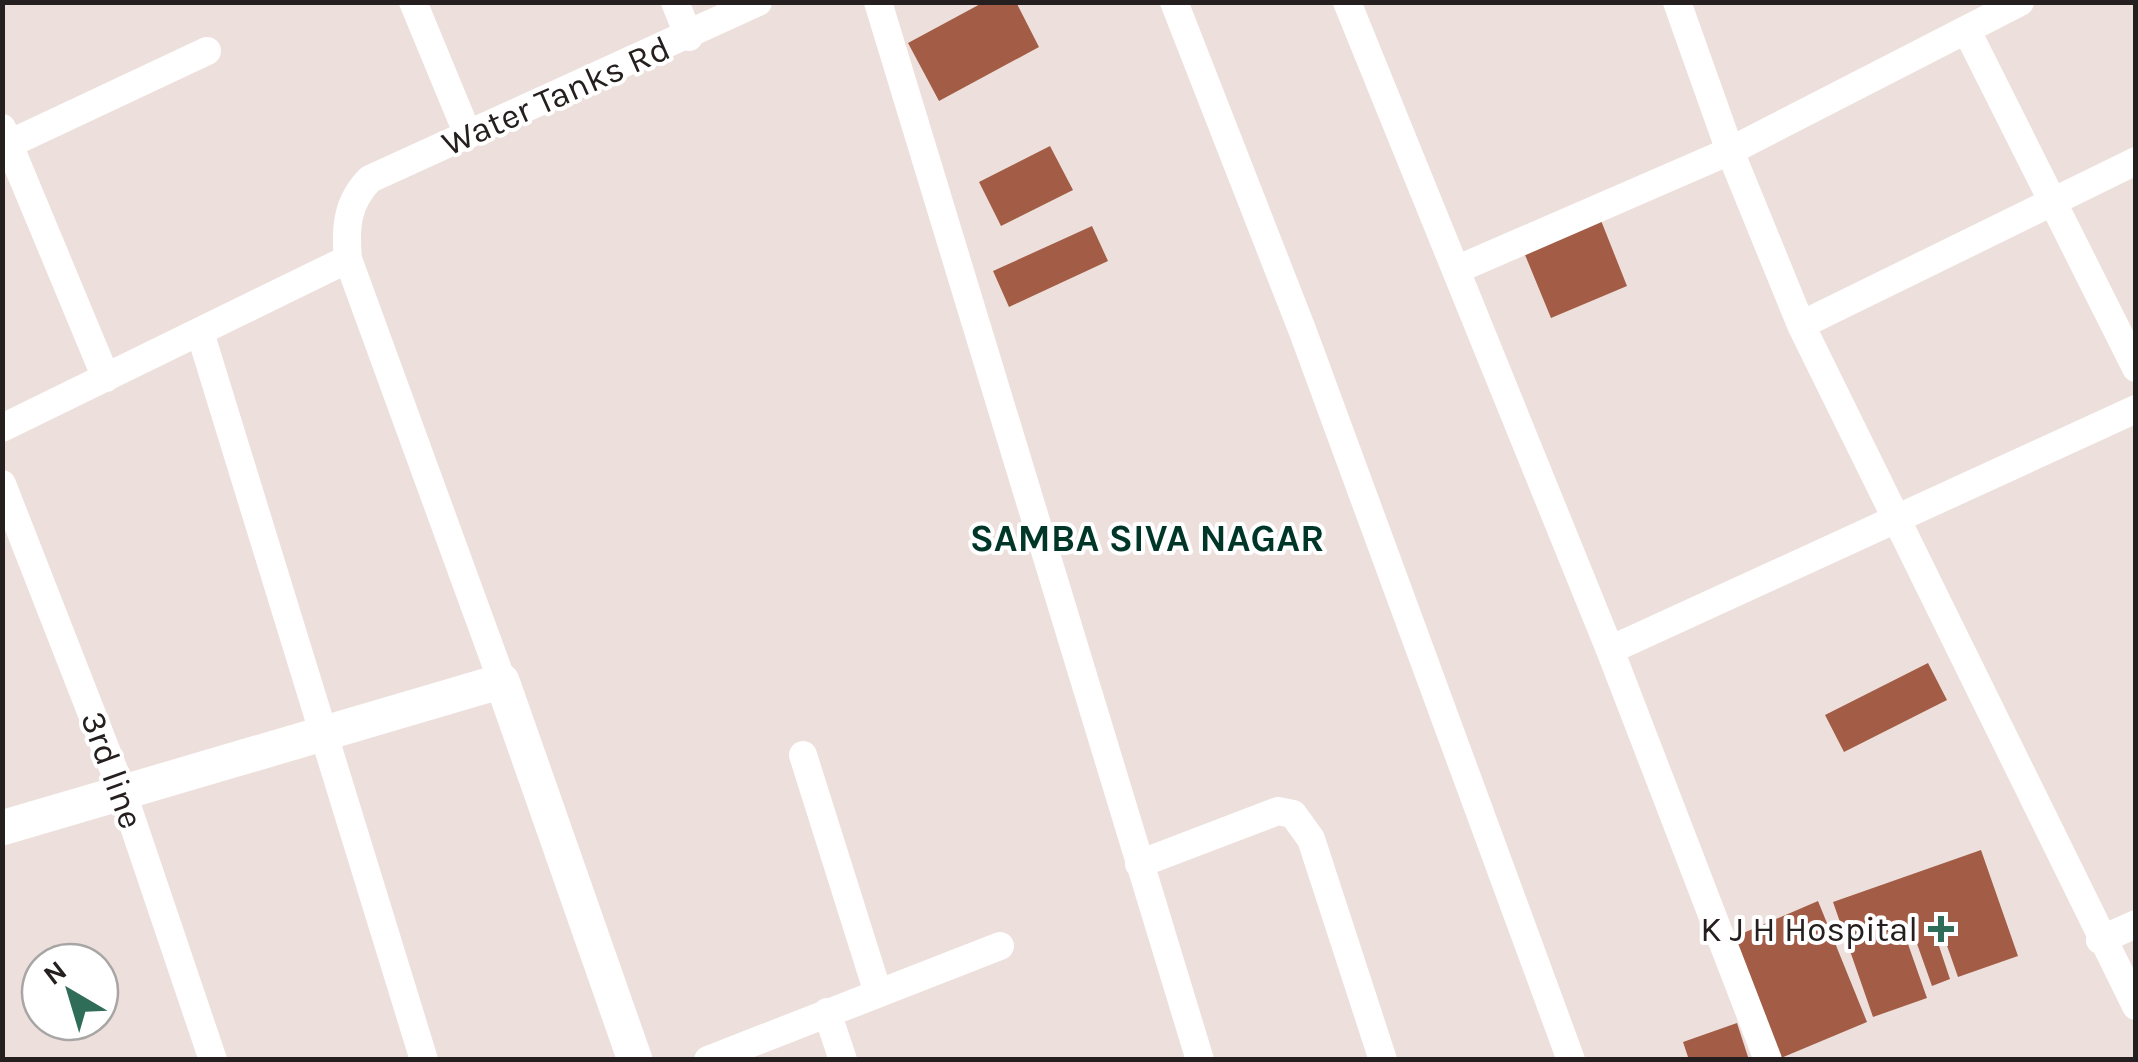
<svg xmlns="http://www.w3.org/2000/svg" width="2138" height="1062" viewBox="0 0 2138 1062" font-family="Karla,sans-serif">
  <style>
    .building { fill: #a35d46 }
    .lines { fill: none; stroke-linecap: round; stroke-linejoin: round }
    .minor { stroke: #fff; stroke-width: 28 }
    .tertiary { stroke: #fff; stroke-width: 35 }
    .poi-dot { fill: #306d59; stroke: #fff; stroke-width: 4 }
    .labels { text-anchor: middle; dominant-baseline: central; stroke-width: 8; stroke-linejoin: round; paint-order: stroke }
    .street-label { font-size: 35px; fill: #25201f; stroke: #fff }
    .poi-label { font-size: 35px; fill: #25201f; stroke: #fff; text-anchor: end }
    .neighbourhood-label { font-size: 38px; font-weight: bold; fill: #003628; stroke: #fff }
  </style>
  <rect width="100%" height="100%" fill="#ede0dc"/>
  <path class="building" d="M984 2H1016L1039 47 939 101 908 43Z
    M1050 146 1073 190 1001 226 979 182Z
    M1600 218 1627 286 1551 318 1523 250Z
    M1092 226 1108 261 1009 307 993 271Z
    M1928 663 1947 700 1844 752 1825 715Z
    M1981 850 2018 956 1958 977 1939 923 1932 925 1950 979 1932 986 1910 924 1902 927 1927 998 1873 1017 1833 902Z
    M1818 901 1867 1022 1776 1060 1727 940Z
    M1737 1023 1749 1060H1689L1683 1042Z"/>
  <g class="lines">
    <path class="minor" d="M413 2 468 135
      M675 2 689 37
      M878 2 1200 1060
      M1174 2 1303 332 1571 1060
      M1347 2 1610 650 1768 1060
      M1677 2 1730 151 1801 325 2136 1006
      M1967 31 2136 368
      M2 128 106 378
      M9 144 207 51
      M1456 270 1730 151 2020 2
      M1801 325 2136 161
      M200 332 424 1060
      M2 428 348 259
      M2 484 122 791 213 1060
      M1610 650 2136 409
      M502 681 348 259C345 227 347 202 370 179L758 2
      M803 755 878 993
      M1139 864 1278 811 1293 814 1311 839 1383 1060
      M2100 940 2136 924
      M827 1012 843 1060
      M708 1060 1000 946"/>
    <path class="tertiary" d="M2 828 502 681 635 1060"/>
  </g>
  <path class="poi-dot" d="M1936 914h10v10h10v10h-10v10h-10v-10h-10v-10h10z"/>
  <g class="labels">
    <g class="street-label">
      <text transform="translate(556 96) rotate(-24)">Water Tanks Rd</text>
      <text transform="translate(112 770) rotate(70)">3rd line</text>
    </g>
    <g class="poi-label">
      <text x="1918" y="929">K J H Hospital</text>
    </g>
    <g class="neighbourhood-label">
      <text x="1147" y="538">SAMBA SIVA NAGAR</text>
    </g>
  </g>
  <rect width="2138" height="1062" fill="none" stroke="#25201f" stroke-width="10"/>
  <g transform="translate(70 992) rotate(322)"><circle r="48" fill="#ffffff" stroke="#a8a6a5" stroke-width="2.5"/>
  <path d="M0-8L18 38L0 25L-18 38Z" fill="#306d59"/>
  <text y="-15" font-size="28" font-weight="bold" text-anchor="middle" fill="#25201f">N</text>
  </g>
</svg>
